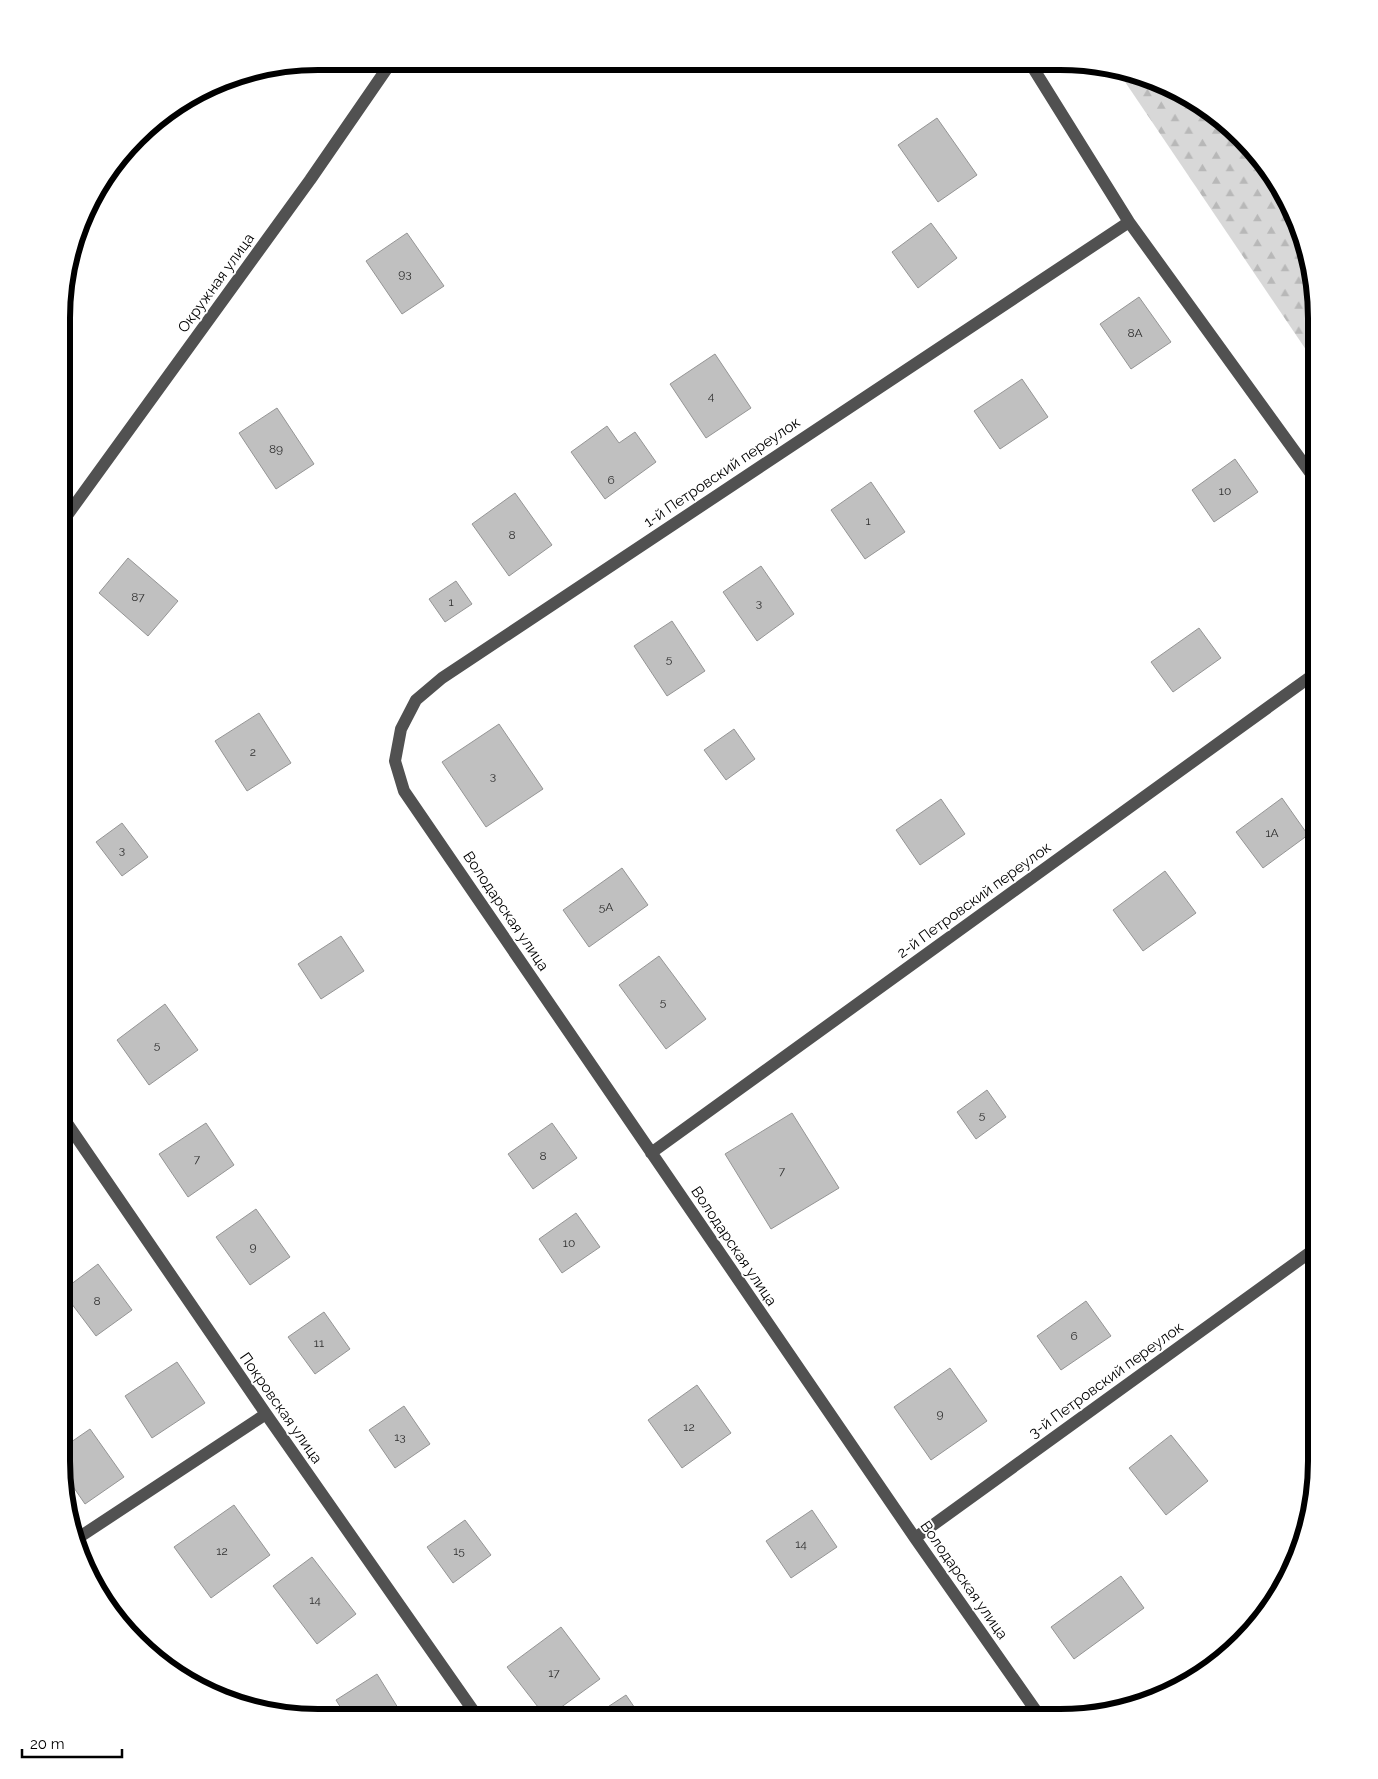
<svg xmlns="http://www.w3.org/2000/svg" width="1378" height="1779" viewBox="0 0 1378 1779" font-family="Raleway,sans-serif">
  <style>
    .forest { fill: url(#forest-firs) }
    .building { fill: #c0c0c0; stroke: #959595 }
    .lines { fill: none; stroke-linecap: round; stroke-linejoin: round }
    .minor { stroke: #515151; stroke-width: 12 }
    .labels { text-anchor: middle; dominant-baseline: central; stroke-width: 4; stroke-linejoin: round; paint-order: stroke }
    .number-label { font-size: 12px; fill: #303030 }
    .street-label { font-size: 15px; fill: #000; stroke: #fff }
    .rim { fill: none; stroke: #000; stroke-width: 6 }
  </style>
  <defs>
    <pattern id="forest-firs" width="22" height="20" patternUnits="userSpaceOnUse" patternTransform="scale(1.25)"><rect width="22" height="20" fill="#d8d8d8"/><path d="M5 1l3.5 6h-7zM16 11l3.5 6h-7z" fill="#b8b8b8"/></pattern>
  </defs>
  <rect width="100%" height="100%" fill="#fff"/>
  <path class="forest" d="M1117 70 1158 81 1203 105 1253 149 1290 204 1308 252 1317 317V366Z"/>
  <path class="building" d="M937 118 977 175 938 202 898 145Z
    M931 223 957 258 918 288 892 252Z
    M407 233 444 286 402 314 366 261Z
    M1139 297 1171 342 1131 369 1100 324Z
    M715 354 751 408 706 438 670 384Z
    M1022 379 1048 417 1000 449 974 411Z
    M277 408 314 464 276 489 239 433Z
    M607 426 619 443 635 432 656 462 605 499 571 452Z
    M1235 459 1258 492 1214 522 1192 490Z
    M871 482 905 532 865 559 831 510Z
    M515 493 552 545 509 576 472 524Z
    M128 558 178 601 148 636 99 593Z
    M761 566 794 614 757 641 723 592Z
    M456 581 472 604 445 622 429 599Z
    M672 621 705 671 667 696 634 646Z
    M1199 628 1221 658 1173 692 1151 662Z
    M259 713 291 763 247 791 215 741Z
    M499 724 543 789 486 827 442 762Z
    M734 729 755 759 726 780 704 750Z
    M1282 798 1308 835 1263 868 1236 832Z
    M941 799 965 834 920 865 896 830Z
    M122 823 148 857 122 876 96 842Z
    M622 868 648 905 589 947 563 910Z
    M1165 871 1196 913 1143 951 1113 910Z
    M341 936 364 971 321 999 298 964Z
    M659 956 706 1019 666 1049 619 985Z
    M165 1004 198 1050 149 1085 117 1040Z
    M987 1090 1006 1117 976 1139 957 1112Z
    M792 1113 839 1188 771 1229 725 1154Z
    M206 1123 234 1165 188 1197 159 1154Z
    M552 1123 577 1158 533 1189 508 1154Z
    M256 1209 290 1257 250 1285 216 1237Z
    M576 1213 600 1247 562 1273 539 1239Z
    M98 1264 132 1310 96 1336 62 1291Z
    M1086 1301 1111 1336 1061 1370 1037 1336Z
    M324 1312 350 1349 315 1374 288 1337Z
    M177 1362 205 1403 152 1438 125 1396Z
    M950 1368 987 1421 931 1460 894 1407Z
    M697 1385 731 1433 682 1468 648 1420Z
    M404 1406 430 1444 395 1468 369 1430Z
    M90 1429 124 1477 85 1504 63 1472 61 1449Z
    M1171 1435 1208 1481 1166 1515 1129 1468Z
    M234 1505 270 1555 211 1598 174 1547Z
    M812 1510 837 1547 791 1578 766 1541Z
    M465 1520 491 1555 453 1583 427 1547Z
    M80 1548 96 1572 89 1577 78 1550Z
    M312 1557 356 1614 317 1644 273 1586Z
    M1121 1576 1144 1608 1074 1659 1051 1627Z
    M561 1627 600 1679 549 1716H545L507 1667Z
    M377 1674 403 1716H346L336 1700Z
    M626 1695 641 1717 594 1716Z"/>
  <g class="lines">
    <path class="minor" d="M1030 63 1129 222 1317 482
      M63 521 310 180 392 61
      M62 1116 266 1414 477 1716
      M651 1153 1317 672
      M915 1538 1316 1248
      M75 1540 266 1414
      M1041 1718 915 1538 404 791 395 761 401 729 416 700 442 678 1129 222"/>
  </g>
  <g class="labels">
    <g class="number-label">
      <text x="405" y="274">93</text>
      <text x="1135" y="333">8А</text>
      <text x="711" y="396">4</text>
      <text x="276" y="449">89</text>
      <text x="611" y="480">6</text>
      <text x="1225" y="491">10</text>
      <text x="868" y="521">1</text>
      <text x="512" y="535">8</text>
      <text x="138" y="597">87</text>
      <text x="451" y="602">1</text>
      <text x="759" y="603">3</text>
      <text x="669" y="659">5</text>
      <text x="253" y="752">2</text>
      <text x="493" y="776">3</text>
      <text x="1272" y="833">1А</text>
      <text x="122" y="850">3</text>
      <text x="606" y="907">5А</text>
      <text x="663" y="1002">5</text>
      <text x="157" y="1045">5</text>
      <text x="982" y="1115">5</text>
      <text x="543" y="1156">8</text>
      <text x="197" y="1159">7</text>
      <text x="782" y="1171">7</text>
      <text x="569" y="1243">10</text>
      <text x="253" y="1247">9</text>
      <text x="97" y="1301">8</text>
      <text x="1074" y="1336">6</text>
      <text x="319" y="1343">11</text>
      <text x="940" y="1414">9</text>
      <text x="689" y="1427">12</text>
      <text x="400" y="1437">13</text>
      <text x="801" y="1544">14</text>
      <text x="222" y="1551">12</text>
      <text x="459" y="1551">15</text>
      <text x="315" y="1600">14</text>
      <text x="554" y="1673">17</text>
    </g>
    <g class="street-label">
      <text transform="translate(216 283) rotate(-54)">Окружная улица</text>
      <text transform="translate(722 472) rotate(-34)">1-й Петровский переулок</text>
      <text transform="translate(974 900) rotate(-36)">2-й Петровский переулок</text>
      <text transform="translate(506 911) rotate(56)">Володарская улица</text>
      <text transform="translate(734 1246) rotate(56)">Володарская улица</text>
      <text transform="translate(1106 1380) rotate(-36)">3-й Петровский переулок</text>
      <text transform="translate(281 1408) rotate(55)">Покровская улица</text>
      <text transform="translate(964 1580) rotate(55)">Володарская улица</text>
    </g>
  </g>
  <path d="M0 0H1378V1779H0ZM318 70H1060A248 248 0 0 1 1308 318V1461A248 248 0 0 1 1060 1709H318A248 248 0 0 1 70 1461V318A248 248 0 0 1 318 70Z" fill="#fff" fill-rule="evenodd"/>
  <path class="rim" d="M318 70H1060A248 248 0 0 1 1308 318V1461A248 248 0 0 1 1060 1709H318A248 248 0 0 1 70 1461V318A248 248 0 0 1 318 70Z"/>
  <path d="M22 1749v8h100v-8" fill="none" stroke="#000000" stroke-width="2.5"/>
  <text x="30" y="1749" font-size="15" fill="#000000" stroke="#ffffff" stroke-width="4" paint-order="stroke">20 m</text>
</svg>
